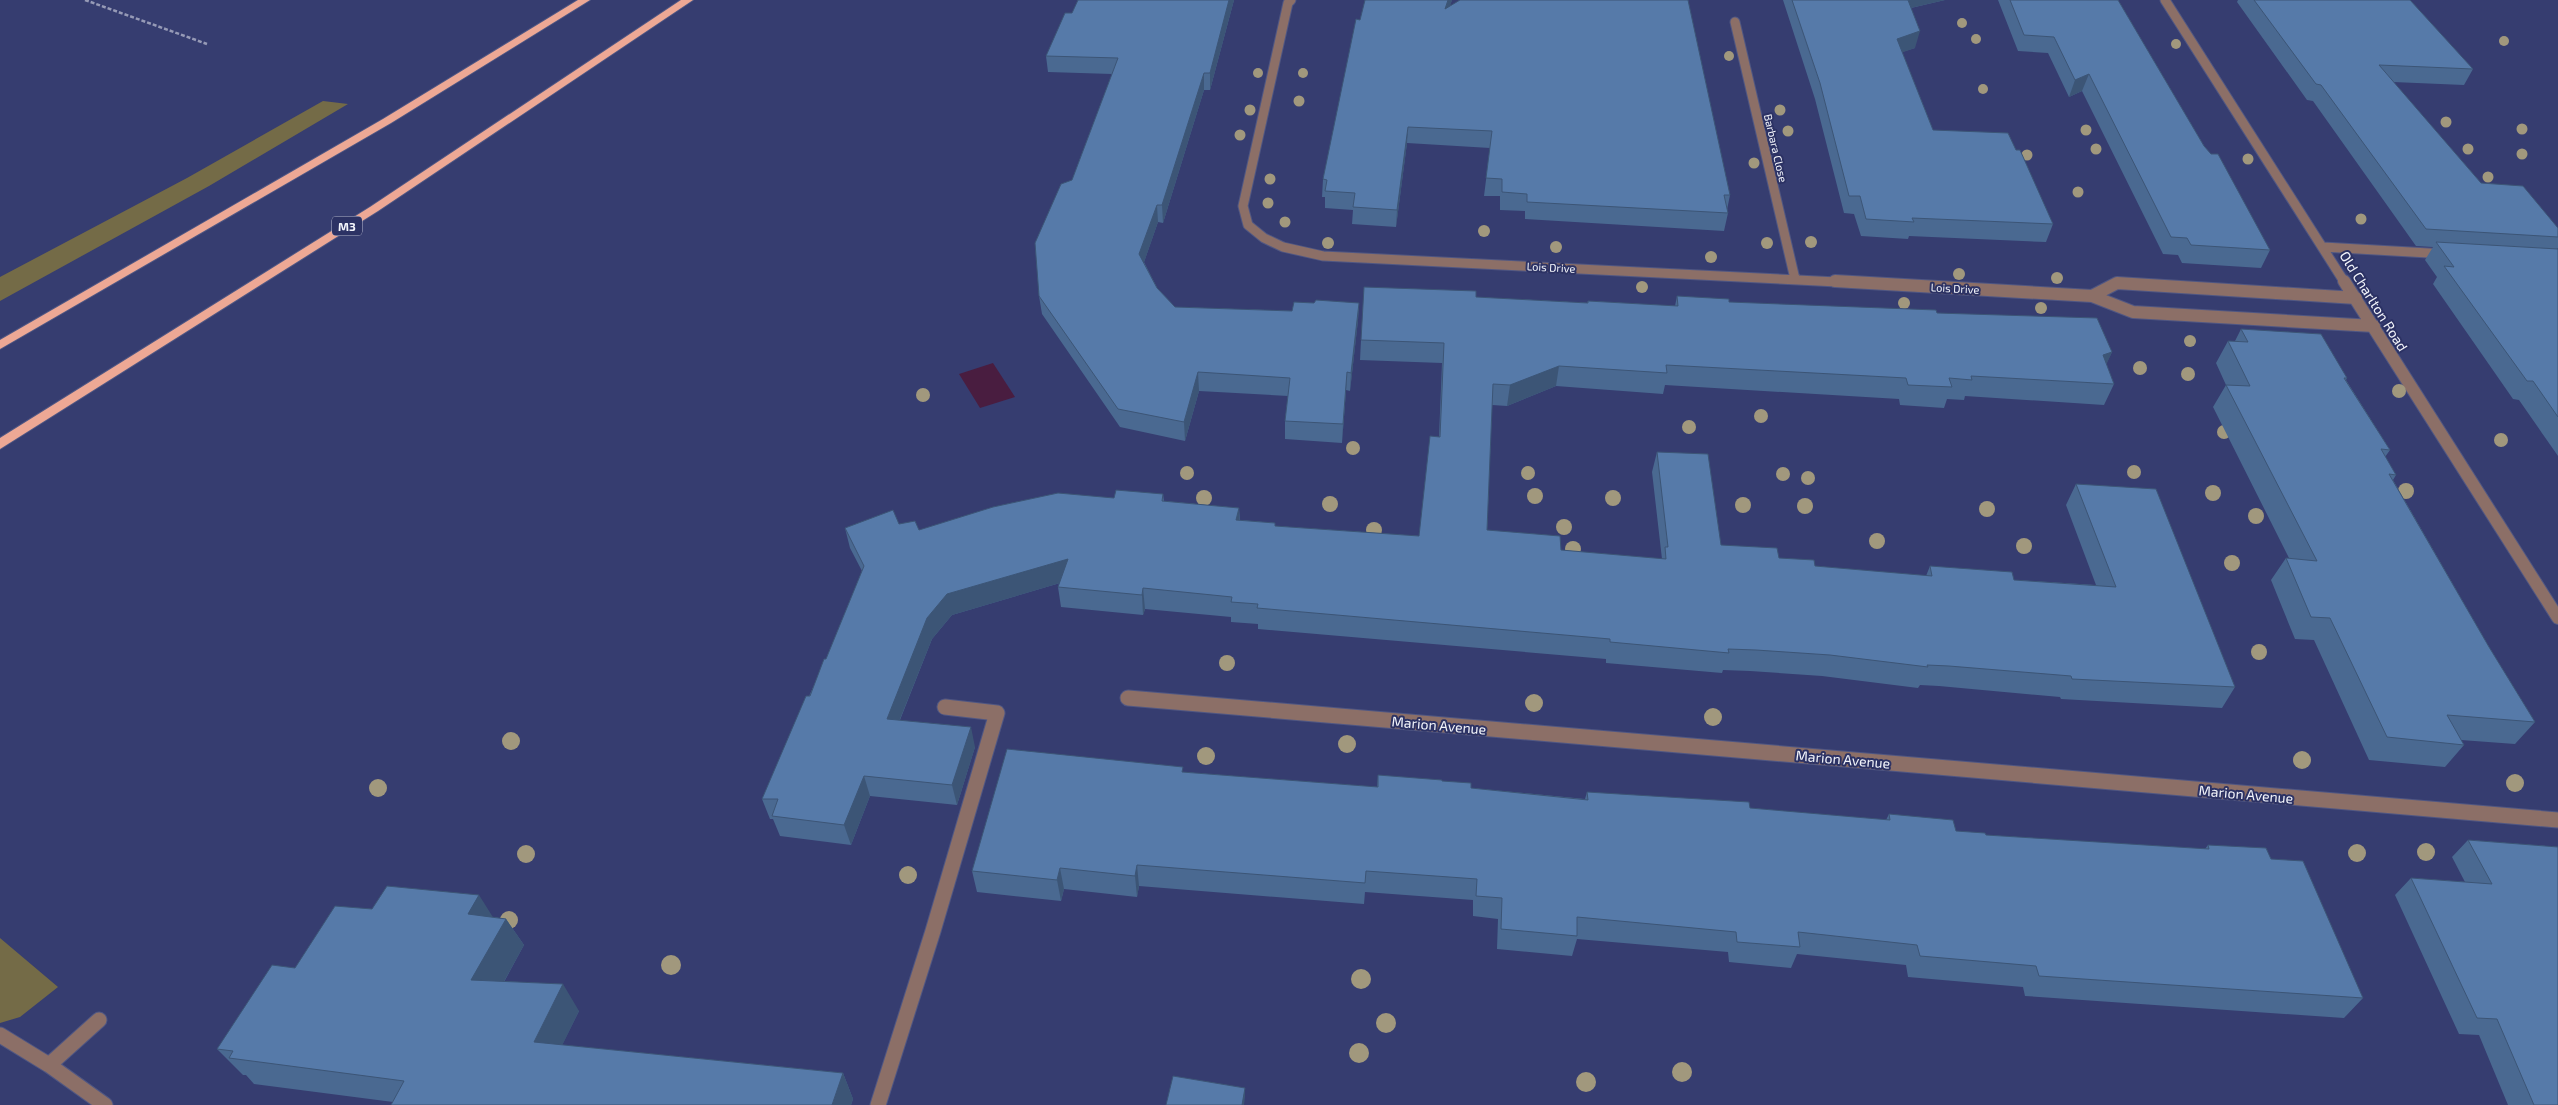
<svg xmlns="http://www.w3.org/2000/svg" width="2558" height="1105" viewBox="0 0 2558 1105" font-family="'Exo 2',sans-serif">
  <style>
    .green { fill: #746b47 }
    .water { fill: #491d40 }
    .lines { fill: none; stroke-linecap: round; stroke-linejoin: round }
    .minor-far2-casing { stroke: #505783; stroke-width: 11 }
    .minor-far1-casing { stroke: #505783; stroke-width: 14 }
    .minor-casing { stroke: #505783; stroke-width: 17 }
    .highway-casing { stroke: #505783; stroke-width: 2 }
    .path { stroke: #969ab6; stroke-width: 2.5; stroke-dasharray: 4 2; stroke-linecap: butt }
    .minor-far2 { stroke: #8c6f67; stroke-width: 9 }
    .minor-far1 { stroke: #8c6f67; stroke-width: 12 }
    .minor { stroke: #8c6f67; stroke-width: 15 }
    .highway { fill: #eda895; fill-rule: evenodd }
    .tree { fill: #a1987d }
    .wall { fill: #4a6991 }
    .shaded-wall { fill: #3c5576 }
    .building { fill: #567aa9; stroke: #3c5576 }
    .labels { text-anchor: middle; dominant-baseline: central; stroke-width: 4; stroke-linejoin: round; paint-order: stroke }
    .far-street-label { font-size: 11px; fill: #f3f5fb; stroke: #2c3264 }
    .shield { fill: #2c3264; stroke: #b7bace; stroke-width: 1 }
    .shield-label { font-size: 12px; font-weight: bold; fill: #f3f5fb }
    .street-label { font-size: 14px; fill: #f3f5fb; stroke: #2c3264 }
  </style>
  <rect width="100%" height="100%" fill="#363d70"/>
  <path class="green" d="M323 101 348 104 209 186 0 301V277L187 178Z
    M0 938 58 987 20 1017 0 1023Z"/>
  <path class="water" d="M993 363 1015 397 980 408 959 374Z"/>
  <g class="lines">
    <defs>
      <path id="minor-far2" d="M1291 0 1288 3 1243 206 1248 225 1264 238 1283 247 1323 256 1857 283
        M2165 0 2345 283
        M1735 22 1795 279
        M2323 247 2446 254"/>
      <path id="minor-far1" d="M1835 281 2092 296 2133 312 2374 326
        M2344 281 2558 618
        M2092 296 2117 283 2356 298"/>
      <path id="minor" d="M1128 698 2558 820
        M0 1035 49 1065 105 1105
        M49 1065 99 1020
        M878 1105 933 931 997 713 945 707"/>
      <path id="highway" d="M578 0H590L391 123 0 349V340L383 119Z
        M681 0H693L378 211 0 449V438L370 207Z"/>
    </defs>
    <use href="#minor-far2" class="minor-far2-casing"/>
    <use href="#minor-far1" class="minor-far1-casing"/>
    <use href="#minor" class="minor-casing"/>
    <use href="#highway" class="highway-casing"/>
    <path class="path" d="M85 0 207 44"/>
    <use href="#minor-far2" class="minor-far2"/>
    <use href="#minor-far1" class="minor-far1"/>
    <use href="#minor" class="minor"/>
    <use href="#highway" class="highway"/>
  </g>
  <g class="tree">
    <circle cx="1962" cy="23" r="5"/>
    <circle cx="1976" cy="39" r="5"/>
    <circle cx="2504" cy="41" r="5"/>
    <circle cx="2176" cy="44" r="5"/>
    <circle cx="1729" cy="56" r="5"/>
    <circle cx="1258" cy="73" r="5"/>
    <circle cx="1303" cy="73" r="5"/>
    <circle cx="1983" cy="89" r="5"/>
    <circle cx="1299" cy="101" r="5.5"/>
    <circle cx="1250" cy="110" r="5.5"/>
    <circle cx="1780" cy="110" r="5.5"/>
    <circle cx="2446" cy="122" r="5.5"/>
    <circle cx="2522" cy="129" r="5.5"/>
    <circle cx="2086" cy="130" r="5.5"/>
    <circle cx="1788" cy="131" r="5.5"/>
    <circle cx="1240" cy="135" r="5.5"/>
    <circle cx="2096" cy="149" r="5.5"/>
    <circle cx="2468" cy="149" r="5.5"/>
    <circle cx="2522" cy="154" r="5.5"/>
    <circle cx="2027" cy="155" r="5.5"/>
    <circle cx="2248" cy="159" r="5.5"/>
    <circle cx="1754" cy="163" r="5.5"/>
    <circle cx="2488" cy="177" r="5.5"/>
    <circle cx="1270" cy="179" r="5.5"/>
    <circle cx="2078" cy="192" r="5.5"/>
    <circle cx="1268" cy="203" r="5.5"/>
    <circle cx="2361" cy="219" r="5.5"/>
    <circle cx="1285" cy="222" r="5.5"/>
    <circle cx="1484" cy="231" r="6"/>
    <circle cx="1811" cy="242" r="6"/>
    <circle cx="1328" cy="243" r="6"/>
    <circle cx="1767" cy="243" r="6"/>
    <circle cx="1556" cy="247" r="6"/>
    <circle cx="1711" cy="257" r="6"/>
    <circle cx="1959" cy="274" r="6"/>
    <circle cx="2057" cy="278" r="6"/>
    <circle cx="1642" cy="287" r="6"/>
    <circle cx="1904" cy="303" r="6"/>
    <circle cx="2041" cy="308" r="6"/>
    <circle cx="2190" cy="341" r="6"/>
    <circle cx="2140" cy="368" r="7"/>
    <circle cx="2188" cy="374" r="7"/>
    <circle cx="2399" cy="391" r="7"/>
    <circle cx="923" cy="395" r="7"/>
    <circle cx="1761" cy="416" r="7"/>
    <circle cx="1689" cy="427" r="7"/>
    <circle cx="2224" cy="432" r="7"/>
    <circle cx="2501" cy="440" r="7"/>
    <circle cx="1353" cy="448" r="7"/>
    <circle cx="2134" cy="472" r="7"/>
    <circle cx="1187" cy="473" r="7"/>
    <circle cx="1528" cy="473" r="7"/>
    <circle cx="1783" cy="474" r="7"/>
    <circle cx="1808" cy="478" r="7"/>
    <circle cx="2406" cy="491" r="8"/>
    <circle cx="2213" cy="493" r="8"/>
    <circle cx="1535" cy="496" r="8"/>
    <circle cx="1204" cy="498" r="8"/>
    <circle cx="1613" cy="498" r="8"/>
    <circle cx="1330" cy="504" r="8"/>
    <circle cx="1743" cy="505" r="8"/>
    <circle cx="1805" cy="506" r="8"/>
    <circle cx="1987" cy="509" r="8"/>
    <circle cx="2256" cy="516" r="8"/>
    <circle cx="1564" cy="527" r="8"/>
    <circle cx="1374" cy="530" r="8"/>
    <circle cx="1877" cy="541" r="8"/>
    <circle cx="2024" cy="546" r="8"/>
    <circle cx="1573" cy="549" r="8"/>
    <circle cx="2232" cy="563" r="8"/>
    <circle cx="2259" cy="652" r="8"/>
    <circle cx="1227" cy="663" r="8"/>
    <circle cx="1534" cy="703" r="9"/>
    <circle cx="1713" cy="717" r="9"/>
    <circle cx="511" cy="741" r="9"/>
    <circle cx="1347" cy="744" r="9"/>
    <circle cx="1206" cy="756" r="9"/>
    <circle cx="2302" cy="760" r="9"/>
    <circle cx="2515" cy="783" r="9"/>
    <circle cx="378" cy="788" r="9"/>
    <circle cx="2426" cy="852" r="9"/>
    <circle cx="2357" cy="853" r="9"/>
    <circle cx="526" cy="854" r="9"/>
    <circle cx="908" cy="875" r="9"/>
    <circle cx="509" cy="920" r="9"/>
    <circle cx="671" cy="965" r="10"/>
    <circle cx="1361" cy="979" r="10"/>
    <circle cx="1386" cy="1023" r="10"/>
    <circle cx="1359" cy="1053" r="10"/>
    <circle cx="1682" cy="1072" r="10"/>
    <circle cx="1586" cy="1082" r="10"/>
  </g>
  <path class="wall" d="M1234 0 1210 90H1204L1163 223 1158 222 1144 262 1157 288 1175 307 1292 311 1314 303H1359L1358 320 1350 391 1346 390 1342 443 1285 439V421L1288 396 1199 391 1185 441 1120 427 1042 314 1039 296 1072 180 1112 74 1048 72 1046 56 1072 13Z
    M1452 0 1450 5 1730 195 1727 210 1728 213 1724 231 1525 219V211L1500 210V196H1484L1490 148 1407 143 1396 227 1352 224 1353 210 1325 208V197H1322L1323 179 1360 20Z
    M1783 0H1945L1911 8 1915 48 1902 52 1933 130 2016 150 2053 224 2046 242 1909 236 1908 239 1861 236 1854 214 1844 213 1815 99Z
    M1998 0H2118L2204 146 2270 250 2261 268 2182 263 2178 255 2163 254 2082 91 2069 97 2048 53 2018 51Z
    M2238 0H2410L2473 69 2464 85 2393 82 2481 183 2558 228V248L2557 249H2558V456L2519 400 2513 399 2433 284 2437 277 2425 260 2433 247 2416 246 2313 101 2307 100 2237 2Z
    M1677 296 1729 302 1937 313 2112 352 2106 364 2114 384 2104 405 1965 396 1964 400 1947 399 1944 408 1900 405 1899 399 1665 385 1663 394 1556 386 1507 406 1492 405 1487 530 1561 550 1662 559 1652 472 1657 452 1721 545 1815 566 1926 576 1930 566 2014 580 2096 585 2066 505 2076 484 2235 687 2222 708 2061 699 2060 697 1939 686 1920 685 1918 688 1822 676 1750 671 1723 670 1722 673 1606 663V659L1258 629V624L1231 622V617L1145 609 1143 615 1061 607 1058 587 1060 583 952 615 932 639 900 720 975 747 957 805 870 796 851 845 780 836 773 819H770L762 799 826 659 862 571 850 548 845 528 899 524 919 530 1114 498 1163 494 1164 501 1239 508 1240 520 1275 523V526L1419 536 1439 437 1442 363 1360 360 1361 340 1476 297 1587 303 1588 301 1675 306Z
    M2241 329 2347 378 2346 380 2390 450 2385 457 2396 475 2393 480 2489 647 2535 722 2515 744 2461 740 2464 745 2445 767 2369 760 2314 640 2295 639 2271 580 2286 558H2289L2213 407 2226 385 2216 363 2228 341H2235Z
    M1183 772 1377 787 1378 775 1442 781 1471 788 1585 799 1587 792 1750 808 1886 820 1889 814 1956 831 1986 835 2205 849 2208 845 2271 859 2363 998 2344 1018 2025 996 2023 987 1908 977 1906 965 1797 954 1791 968 1729 962 1728 952 1577 939 1572 956 1497 949 1498 919 1473 916V900L1365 892 1364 904 1139 886 1137 897 1064 889 1061 901 977 892 972 871Z
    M2468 840 2558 847V1105H2508L2479 1035 2459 1034 2395 895 2411 878 2465 882 2452 857Z
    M372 909 493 917 506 919 524 945 504 982 579 1011 562 1045 843 1073 853 1099 851 1105H391L393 1102 254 1084 246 1075H243L217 1049 295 968Z"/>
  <path class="shaded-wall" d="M1229 0H1234L1210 90V73Z
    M1448 0H1452L1444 25 1445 9Z
    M1905 0H1945L1902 10Z
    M1920 31 1915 48 1892 56 1897 39Z
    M1204 73V90L1163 223 1162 205Z
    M2089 74 2082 91 2069 97 2075 80Z
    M1408 127 1407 143 1396 227 1397 210Z
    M1157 205 1158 222 1141 271 1139 254Z
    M1359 303 1358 320 1350 391 1351 373Z
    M2112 352 2103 372V355Z
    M1559 366 1556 386 1507 406 1510 385Z
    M1198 372 1199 391 1185 441 1184 422Z
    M1347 372 1346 390 1342 443 1343 424Z
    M1239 508 1240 528 1236 520Z
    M1068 559 1070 580 952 615 932 639 892 739 887 719 927 618 947 594Z
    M1143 588 1145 609 1143 615 1142 595Z
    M971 727 975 747 957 805 952 785Z
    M864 776 870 796 851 845 844 825Z
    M1137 865 1139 886 1137 897 1135 876Z
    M1060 868 1064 889 1061 901 1057 880Z
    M479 895 496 922 468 914Z
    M506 919 524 945 490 1007 471 980Z
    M563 984 579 1011 551 1068 534 1042Z
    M843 1073 853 1099 851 1105H832Z
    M1245 1088V1097L1244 1105H1242Z"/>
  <path class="building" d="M1078 0H1229L1210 73H1204L1162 205H1157L1139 254 1157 288 1175 307 1292 311 1294 302 1314 303 1316 300 1359 303 1351 373 1347 372 1343 424 1285 421 1290 378 1198 372 1184 422 1118 409 1039 296 1035 243 1061 184 1072 180 1118 58 1046 56 1065 13H1072Z
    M1365 0H1448L1445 9 1460 0H1688L1730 195H1724L1728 213 1527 202V194L1502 192V179L1486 178 1492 131 1408 127 1397 210 1353 207 1355 193 1325 191 1327 180 1323 179 1356 19 1360 20Z
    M1792 0H1908L1920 31 1897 39 1933 130 2008 133 2016 150H2020L2053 224 1912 218 1914 222 1866 219 1860 196H1849L1820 83Z
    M2010 0H2118L2204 146 2211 154H2218L2270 250 2191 245 2187 238 2171 237 2089 74 2075 80 2054 37 2024 35Z
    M2254 0H2410L2473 69 2379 65 2481 183 2523 186 2558 228V237L2426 229 2321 85 2316 84Z
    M2436 242 2558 249V417L2533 381H2527L2444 266 2454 267Z
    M1364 287 1476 291V297L1588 303V301L1678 306 1677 296 1729 299V302L1936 310 1937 313 2097 318 2112 352 2103 355 2114 384 1971 376 1972 380 1949 378 1952 387 1908 385 1906 378 1666 365 1667 373 1559 366 1510 385 1493 384 1487 530 1560 536 1561 550 1666 559 1665 547H1668L1657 452 1708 454 1721 545 1777 548 1779 558 1814 560 1815 566 1932 576 1930 566 2012 572 2014 580 2116 587 2076 484 2156 489 2235 687 2072 679 2071 676 1949 666 1927 665 1928 667 1830 655 1756 650 1728 649 1729 653 1610 642V639L1257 608 1258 604 1231 602 1232 597 1143 588 1142 595 1058 587 1068 559 947 594 927 618 887 719 971 727 952 785 864 776 844 825 772 816 778 799H762L806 696H810L824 659H826L864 566 845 528 893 510 899 524 915 521 919 530 993 507 1058 493 1114 498 1116 490 1163 494 1162 501 1239 508 1236 520 1275 523V526L1419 536 1430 436 1440 437 1444 343 1361 340Z
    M2241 329 2321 334 2347 378H2344L2390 450 2381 449 2396 475 2389 474 2489 647 2535 722 2447 715 2464 745 2387 737 2330 618 2311 617 2286 558 2317 561 2226 385 2250 386 2228 341 2248 342Z
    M1007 749 1183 767 1182 772 1378 787V775L1442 780V781L1471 783V788L1588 800 1587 792 1749 802 1750 808 1890 820 1889 814 1953 820 1956 831 1985 833 1986 835 2209 849 2208 845 2266 848 2271 859 2303 861 2363 998 2039 976 2036 966 1920 956 1917 945 1798 932 1800 947 1737 942 1736 932 1577 917V936L1501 929 1502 898 1476 896 1477 879 1366 871 1365 883 1137 865 1135 876 1060 868 1057 880 972 871Z
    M2468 840 2558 847V1105H2534L2497 1019 2477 1018 2411 878 2492 884Z
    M387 886 479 895 468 914 506 919 471 980 563 984 534 1042 843 1073 832 1105H391L404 1081 229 1058 233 1051 217 1049 272 965 295 968 335 906 372 909Z
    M1173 1076 1245 1088 1242 1105H1166Z"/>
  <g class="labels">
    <g class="far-street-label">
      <text transform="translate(1776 148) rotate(77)">Barbara Close</text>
      <text transform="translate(1551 267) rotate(3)">Lois Drive</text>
      <text transform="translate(1955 288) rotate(3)">Lois Drive</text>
    </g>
    <rect class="shield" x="332" y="216.5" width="30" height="19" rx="4"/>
    <g class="shield-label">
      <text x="347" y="226">M3</text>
    </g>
    <g class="street-label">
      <text transform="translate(2374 301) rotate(58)">Old Charlton Road</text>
      <text transform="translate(1439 725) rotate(5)">Marion Avenue</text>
      <text transform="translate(1843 759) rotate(5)">Marion Avenue</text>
      <text transform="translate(2246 794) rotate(5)">Marion Avenue</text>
    </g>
  </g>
</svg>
